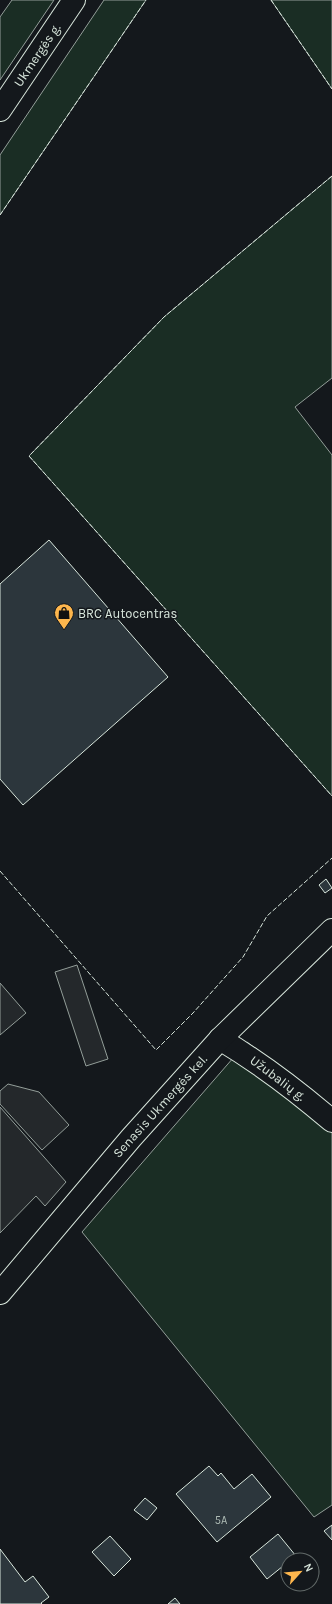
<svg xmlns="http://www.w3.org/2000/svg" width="332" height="1604" viewBox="0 0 332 1604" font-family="Karla,sans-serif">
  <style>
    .green { fill: #1a2d24; stroke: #939e99 }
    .parking { fill: #24282b; stroke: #939e99 }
    .building { fill: #2c363c; stroke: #d8e6dc }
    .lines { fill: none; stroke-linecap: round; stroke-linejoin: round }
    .minor-casing { stroke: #d8e6dc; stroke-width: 24 }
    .secondary-casing { stroke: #d8e6dc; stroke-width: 24 }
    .motorway-casing { stroke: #d8e6dc; stroke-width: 24 }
    .minor { stroke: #14181c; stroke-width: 22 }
    .secondary { stroke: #14181c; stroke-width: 22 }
    .motorway { stroke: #14181c; stroke-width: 22 }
    .fence { stroke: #d8e6dc; stroke-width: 1; stroke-dasharray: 5 2; stroke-linecap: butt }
    .labels { text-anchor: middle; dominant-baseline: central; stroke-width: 3; stroke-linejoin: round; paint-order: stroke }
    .number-label { font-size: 11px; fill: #adbab4 }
    .street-label { font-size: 13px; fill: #d8e6dc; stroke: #14181c }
    .poi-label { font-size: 13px; fill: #d8e6dc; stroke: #14181c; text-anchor: start }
  </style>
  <rect width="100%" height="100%" fill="#14181c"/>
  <path class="green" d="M12 0H54L0 80V17Z
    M104 0H146L0 215V155Z
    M271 0H332V89Z
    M332 176V378L295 407 332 455V796L29 456 164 317Z
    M247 1042 332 1108V1505L314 1517 82 1232Z"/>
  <path class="parking" d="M77 965 108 1059 86 1066 55 972Z
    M0 983 26 1013 0 1035Z
    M8 1084 39 1092 69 1125 42 1150 0 1104V1091Z
    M0 1107 66 1182 45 1206 36 1196 0 1233Z"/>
  <path class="building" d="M49 540 168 677 23 805 0 779V584Z
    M326 879 332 888 325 893 319 885Z
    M209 1466 218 1476 221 1473 234 1489 252 1474 271 1497 217 1542 176 1494Z
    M145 1498 157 1508 147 1520 134 1510Z
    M332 1525V1540L324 1531Z
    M278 1534 296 1556 291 1560H288V1562L267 1579 250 1557Z
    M110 1536 131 1559 114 1576 92 1552Z
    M0 1549 25 1582 33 1576 49 1597 41 1603 42 1604H0Z
    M175 1598 180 1604H168Z"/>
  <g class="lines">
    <defs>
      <path id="minor" d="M220 1039C260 1063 297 1091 332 1121"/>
      <path id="secondary" d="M0 1293 131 1138 220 1039 332 930"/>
      <path id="motorway" d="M0 110 74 0"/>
    </defs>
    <use href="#minor" class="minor-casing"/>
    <use href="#secondary" class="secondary-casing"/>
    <use href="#motorway" class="motorway-casing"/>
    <use href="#minor" class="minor"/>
    <use href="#secondary" class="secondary"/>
    <use href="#motorway" class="motorway"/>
    <path class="fence" d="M271 0 332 89
      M332 176 164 317 29 456 332 796
      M0 215 146 0
      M0 871 156 1050 193 1013 243 957 267 916 332 858"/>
  </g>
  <defs>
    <symbol id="shop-pin" viewBox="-11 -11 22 30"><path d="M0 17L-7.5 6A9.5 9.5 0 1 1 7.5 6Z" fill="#ffb74d" stroke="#14181c"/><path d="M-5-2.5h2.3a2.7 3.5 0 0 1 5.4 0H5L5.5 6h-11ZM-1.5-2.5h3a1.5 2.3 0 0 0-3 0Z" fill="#111"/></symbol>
  </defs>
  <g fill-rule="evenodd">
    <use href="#shop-pin" x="53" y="602" width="22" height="30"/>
  </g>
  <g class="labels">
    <g class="number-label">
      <text x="221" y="1520">5A</text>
    </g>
    <g class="street-label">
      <text transform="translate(37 55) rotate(-56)">Ukmergės g.</text>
      <text transform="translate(278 1078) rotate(37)">Užubalių g.</text>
      <text transform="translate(160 1106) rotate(-48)">Senasis Ukmergės kel.</text>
    </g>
    <g class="poi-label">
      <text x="78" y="613">BRC Autocentras</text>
    </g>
  </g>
  <g transform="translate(300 1572) rotate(63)"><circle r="19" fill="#14181c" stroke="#626a69"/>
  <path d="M0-3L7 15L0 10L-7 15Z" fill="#ffb74d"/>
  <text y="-6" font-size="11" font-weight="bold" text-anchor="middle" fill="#d8e6dc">N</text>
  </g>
</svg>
